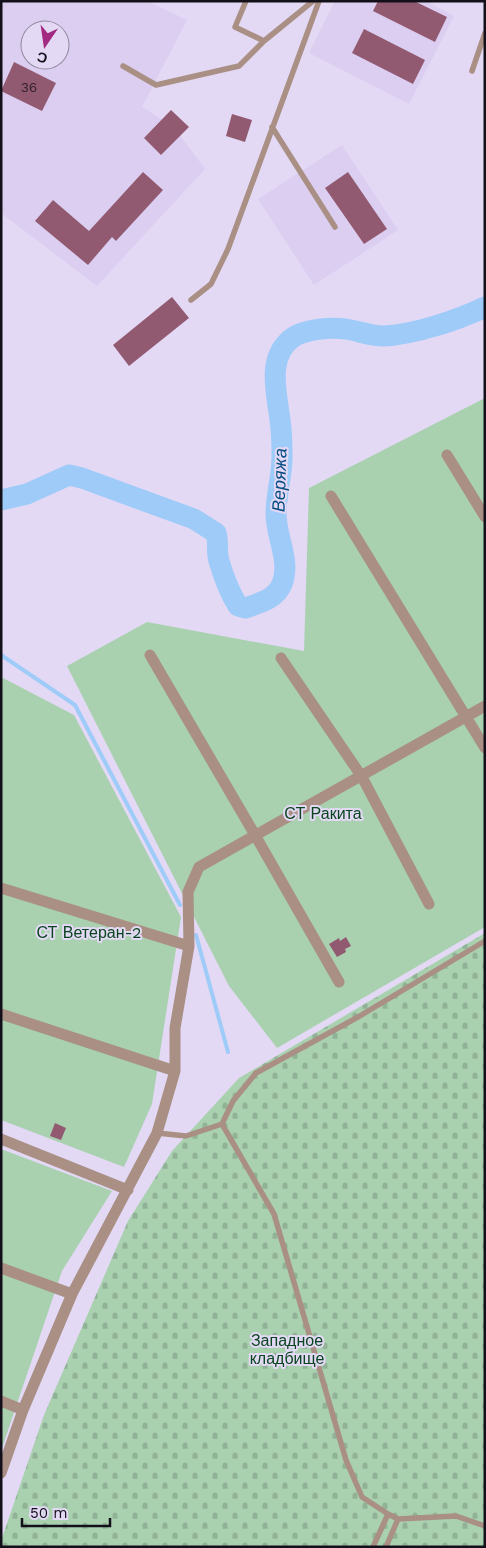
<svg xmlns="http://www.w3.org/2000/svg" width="486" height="1548" viewBox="0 0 486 1548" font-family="'Work Sans',sans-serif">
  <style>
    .built { fill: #dbcef1; fill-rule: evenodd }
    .cemetery { fill: url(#cemetery-stones) }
    .green { fill: #a9d1b0 }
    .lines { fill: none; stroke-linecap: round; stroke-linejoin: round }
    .stream { stroke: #9ecbf8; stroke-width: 4 }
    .river { stroke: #9ecbf8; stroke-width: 21 }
    .building { fill: #925a71 }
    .service { stroke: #a98f84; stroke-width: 5.5 }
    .minor { stroke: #a98f84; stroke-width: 11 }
    .labels { text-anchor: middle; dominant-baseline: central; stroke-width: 4; stroke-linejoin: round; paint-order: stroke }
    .number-label { font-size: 14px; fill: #33222f }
    .park-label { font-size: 16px; fill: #09451e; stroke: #e3d9f5 }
    .water-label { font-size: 18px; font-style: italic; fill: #054c82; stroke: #e3d9f5 }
  </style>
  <defs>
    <pattern id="cemetery-stones" width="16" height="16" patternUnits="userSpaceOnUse" patternTransform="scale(1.25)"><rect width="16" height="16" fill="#a9d1b0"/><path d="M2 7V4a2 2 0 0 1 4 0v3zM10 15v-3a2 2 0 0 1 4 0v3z" fill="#91b297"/></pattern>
  </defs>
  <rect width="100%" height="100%" fill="#e3d9f5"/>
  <path class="built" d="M1 1H147L187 20 142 107 173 126 205 169 97 286 1 213ZM30 30H60V60H30Z
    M335 1H426L454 16 409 104 309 53Z
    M342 145 398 230 314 285 258 199Z"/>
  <path class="cemetery" d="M485 933V1547H1V1541L44 1415 128 1221 172 1151 239 1078Z"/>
  <path class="green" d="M485 398V927L277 1048 229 986 67 666 147 622 304 651 309 488Z
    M3 678 74 715 181 917 152 1104 124 1167 1 1120V680Z
    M1 1149 112 1191 62 1271 1 1451Z"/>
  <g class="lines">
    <path class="stream" d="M1 655 75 705 180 905
      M196 935 228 1052"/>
    <path class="river" d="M1 500 27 494 69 475 82 478 194 519 216 533C219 542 216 551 219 561 223 575 230 593 238 606L245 608C259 603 275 600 282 584 291 561 276 537 276 514 276 495 282 476 282 457 282 445 282 432 280 420 277 393 266 358 292 338 304 329 331 327 346 329 358 331 371 336 383 336 413 335 458 320 485 307"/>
  </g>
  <path class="building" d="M378 1H414L447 17 435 42 373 11Z
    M364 29 425 60 413 84 352 53Z
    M14 62 56 83 42 111 1 91Z
    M171 110 189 127 161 155 144 138Z
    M232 114 252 120 245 142 226 136Z
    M143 172 163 190 116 241 112 237 88 265 35 221 53 200 89 231Z
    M348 172 387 229 364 244 325 188Z
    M172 297 189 318 129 366 113 345Z
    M346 937 351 946 345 949 346 952 337 957 329 944 339 938 340 941Z
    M55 1123 66 1128 61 1140 50 1136Z"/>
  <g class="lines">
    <path class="service" d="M246 1 235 27 264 41
      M123 66 156 85 239 66 264 41 313 1
      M472 71 485 33
      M272 127 335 227
      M191 300 211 284 228 249 319 1
      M222 1124 233 1101 256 1073 358 1017 485 941
      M157 1133 186 1136 222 1124 274 1214 346 1460 362 1497 388 1514 398 1519 456 1516 485 1526
      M373 1547 388 1514
      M386 1547 398 1519"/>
    <path class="minor" d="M447 455 485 517
      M331 496 485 748
      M150 655 255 835 339 982
      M281 658 362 777 429 904
      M1 888 189 946
      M1 1014 175 1071
      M1 1139 128 1190
      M1 1268 72 1294
      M1 1401 23 1410
      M1 1473 23 1410 72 1294 157 1133 175 1071V1028L189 946 188 892 199 867 485 706"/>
  </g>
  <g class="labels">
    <g class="number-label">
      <text x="29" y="87">36</text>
    </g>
    <g class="park-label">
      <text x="323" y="813">СТ Ракита</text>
      <text x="89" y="932">СТ Ветеран-2</text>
      <text x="287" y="1340">Западное<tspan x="287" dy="18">кладбище</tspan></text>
    </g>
    <g class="water-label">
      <text transform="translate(279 480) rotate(-88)">Веряжа</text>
    </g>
  </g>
  <rect width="486" height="1548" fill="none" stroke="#131019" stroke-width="5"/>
  <g transform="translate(45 45) rotate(193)"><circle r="24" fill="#e3d9f5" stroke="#90899d"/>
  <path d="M0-4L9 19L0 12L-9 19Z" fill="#a22a81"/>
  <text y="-8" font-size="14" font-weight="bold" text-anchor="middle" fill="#131019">С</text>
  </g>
  <path d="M22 1518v8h88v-8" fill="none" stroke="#131019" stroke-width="2.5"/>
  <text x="30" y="1518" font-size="15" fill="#131019" stroke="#e3d9f5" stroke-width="4" paint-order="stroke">50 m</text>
</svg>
